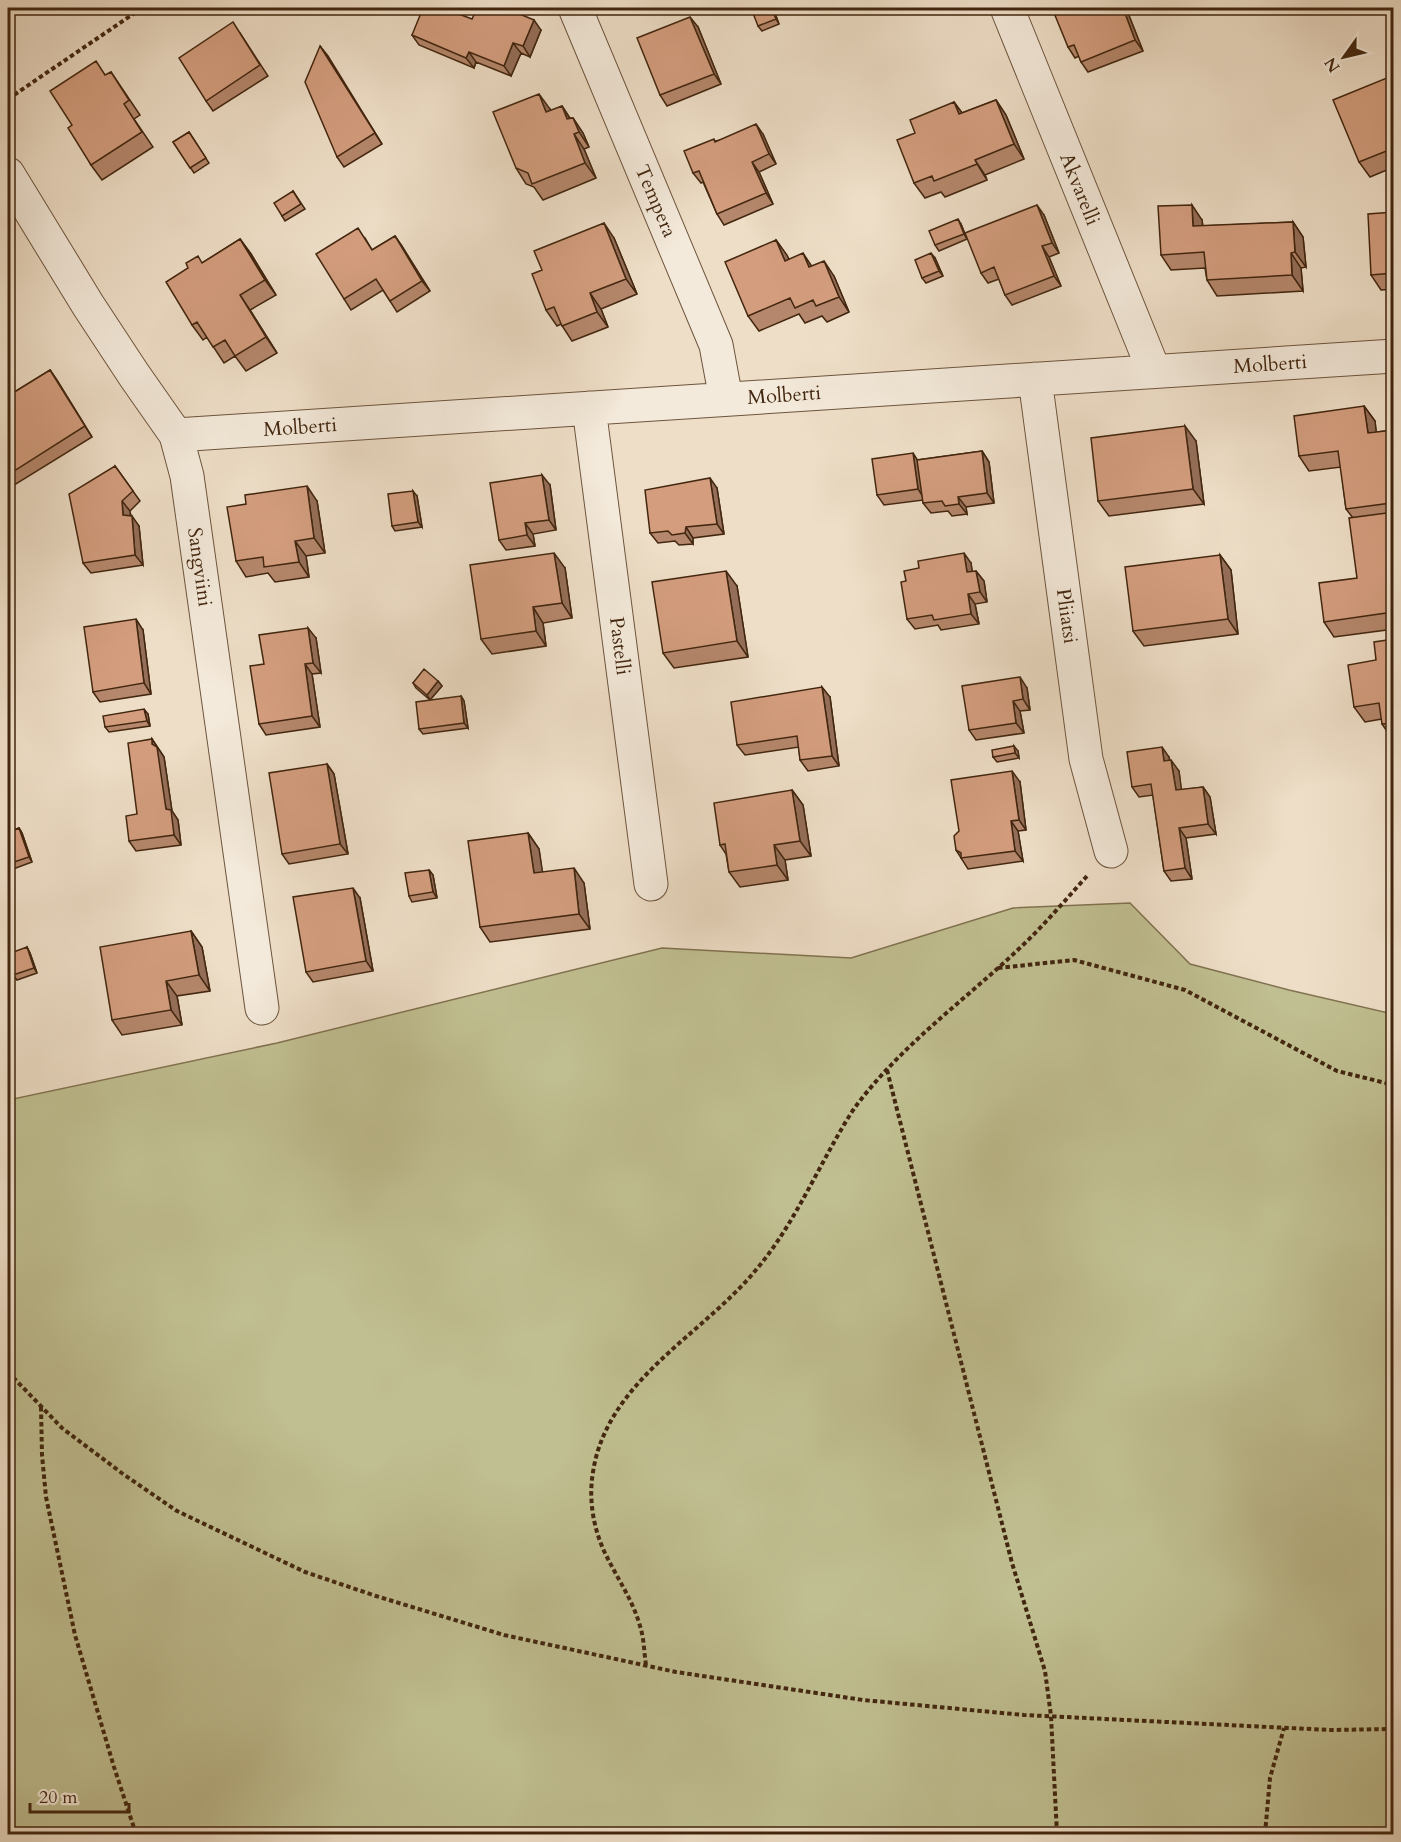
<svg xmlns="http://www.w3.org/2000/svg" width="1401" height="1842" viewBox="0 0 1401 1842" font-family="Cardo,serif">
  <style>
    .green { fill: #c0bf91; stroke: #817250; stroke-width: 1.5 }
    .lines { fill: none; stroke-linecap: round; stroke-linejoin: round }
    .minor-casing { stroke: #6d543d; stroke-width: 35 }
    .path { stroke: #42260f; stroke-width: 4; stroke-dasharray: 4.5 3; stroke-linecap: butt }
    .minor { stroke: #f4eadb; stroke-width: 33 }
    .wall { fill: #b5876c; stroke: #42260f; stroke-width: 1.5 }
    .shaded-wall { fill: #946e58; stroke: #42260f; stroke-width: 1.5 }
    .building { fill: #d39d7e; stroke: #42260f; stroke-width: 1.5 }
    .labels { text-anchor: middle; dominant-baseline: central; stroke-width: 4.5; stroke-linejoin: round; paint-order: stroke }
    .street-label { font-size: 20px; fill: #42260f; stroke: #f4eadb }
  </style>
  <rect width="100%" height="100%" fill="#eedec7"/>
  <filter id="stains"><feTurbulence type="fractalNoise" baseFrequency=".00333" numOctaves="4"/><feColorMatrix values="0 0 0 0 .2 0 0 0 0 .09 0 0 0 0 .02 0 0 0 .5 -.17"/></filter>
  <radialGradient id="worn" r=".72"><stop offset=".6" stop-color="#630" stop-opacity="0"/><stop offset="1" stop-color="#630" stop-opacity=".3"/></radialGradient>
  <path class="green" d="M1130 903 1190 964 1289 990 1393 1014V1834H8V1100L277 1043 662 948 851 958 1013 908Z"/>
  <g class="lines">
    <defs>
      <path id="minor" d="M575 8 716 345 726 399
        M1007 8 1154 371
        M8 174 88 305 134 375 176 435 187 476 262 1008
        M1035 379 1086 759 1111 851
        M589 408 651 884
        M176 435 1394 356"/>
    </defs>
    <use href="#minor" class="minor-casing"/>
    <path class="path" d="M8 99 142 8
      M998 968 1074 960 1185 990 1337 1071 1394 1085
      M887 1070 1012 1563 1045 1671 1051 1716 1057 1834
      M8 1372 62 1428 123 1474 177 1511 305 1572 376 1596 504 1635 676 1672 863 1700 1024 1715 1330 1730 1394 1729
      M41 1407 42 1455 46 1497 75 1635 114 1767 136 1834
      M646 1665C644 1652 644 1638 640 1626 633 1601 619 1581 608 1559 594 1533 588 1501 593 1472 607 1381 701 1336 755 1271 787 1234 809 1187 833 1144 841 1130 849 1115 859 1102 906 1041 969 997 1024 944 1047 922 1067 898 1088 875
      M1265 1834 1270 1778 1284 1728"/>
    <use href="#minor" class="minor"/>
  </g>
  <path class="wall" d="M773 8 779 24 762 31 758 26Z
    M1126 8 1143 51 1088 72 1081 62 1079 56 1075 58 1068 47Z
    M472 19 541 30 530 57 521 53 511 76 476 62 474 68 419 45 412 35Z
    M698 27 721 84 667 106 660 95Z
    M240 33 268 76 213 111 206 101Z
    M320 46 382 144 344 167 337 157Z
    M111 72 140 115 134 119 153 147 102 180 91 165 72 125 106 75Z
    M1394 75V167L1370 177 1359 162Z
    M996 100 1006 115 1024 159 985 175 987 180 945 197 941 192 925 198 914 183 915 133 954 102 962 113Z
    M562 106 570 118H573L583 133 589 147 584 149 596 178 543 200 534 187 526 184 516 168 550 109 551 111Z
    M189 132 209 163 194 173 173 142Z
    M763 134 776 164 759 172 773 204 724 225 717 214 703 182 701 183 693 173 715 141Z
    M293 191 305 209 285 221 282 216Z
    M1394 212V289L1381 290 1371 275Z
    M1044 215 1059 253 1049 257 1061 286 1012 305 1005 295 999 279 988 283 981 273Z
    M1202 220 1203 226 1293 222 1303 237 1306 267 1301 268 1303 291 1217 296 1207 280 1205 268 1171 270 1161 255Z
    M961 224 967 239 939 251 935 245Z
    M395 236 430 291 397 312 383 290 351 310 344 299 365 238 372 250Z
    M614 238 637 294 601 309 608 327 572 341 561 324 557 326 546 310Z
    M240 239 251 254 276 295 250 310 277 353 246 371 235 356 224 363 207 337 203 340 192 325 202 263Z
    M776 240 789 259 811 266 834 276 849 312 827 322 822 316 805 323 799 314 759 331 748 316Z
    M935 258 943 276 926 283 922 278Z
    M50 370 92 437 11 487 8 481V396Z
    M1364 406 1375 421 1376 432 1394 430V629L1334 637 1324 622 1357 578 1353 518 1346 509 1341 467 1309 471 1299 456Z
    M1196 441 1204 504 1109 516 1098 501Z
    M982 451 989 462 994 503 966 507 967 514 952 516 948 511 931 513 923 503V500L884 505 877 495 918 460Z
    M115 466 140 501 130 511V516L139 526 143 565 91 573 83 563Z
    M550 485 556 530 533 534 535 546 506 550 499 540Z
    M717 488 724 534 693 538V544L679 545 675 541 658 543 650 533Z
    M417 496 422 527 395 531 392 526Z
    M317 501 325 553 306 556 309 577 275 582 268 573 246 577 236 561Z
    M1220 555 1231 570 1238 634 1144 646 1133 631Z
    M971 563 972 572 976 571 984 581 987 602 975 604 979 624 941 630 938 625 915 629 907 619Z
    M565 568 572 618 543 623 546 646 492 654 481 639Z
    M737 586 748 657 674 668 663 653Z
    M143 630 151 694 100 702 93 692Z
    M316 638 321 673 312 674 320 727 266 735 259 724 264 664Z
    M1394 639V740H1393L1382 724V719L1365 722 1354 707 1376 660Z
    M438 681 442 686 430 700 416 688 413 683Z
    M1027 688 1030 710 1020 711 1024 733 976 740 969 730Z
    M461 696 464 701 468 728 423 734 419 729Z
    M830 697 839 766 808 771 800 760 799 747 745 755 737 745Z
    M148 714 150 726 109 732 105 727Z
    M152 739 164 757 172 811 178 820 181 845 136 851 129 841 137 814Z
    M1018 751 1019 758 997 762 993 757Z
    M1169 757 1170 761 1179 771 1181 790 1203 787 1210 797 1216 834 1186 838 1192 879 1171 881 1164 871 1153 795 1139 797 1132 787Z
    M327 764 334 774 348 854 289 864 282 854Z
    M1020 782 1026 830 1018 831 1023 861 968 869 956 850Z
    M792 790 803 805 811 856 785 860 788 880 740 887 729 872 726 854 720 845Z
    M19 828 22 833 32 862 8 871V832Z
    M528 833 539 849 542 872 584 883 590 929 490 942 480 927Z
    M429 870 433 875 437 898 412 902 409 896Z
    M360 898 373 971 313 982 306 972Z
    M191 931 202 947 210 991 177 996 182 1025 122 1035 112 1020Z
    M27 947 30 953 37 973 17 980 13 975Z"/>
  <path class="shaded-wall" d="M771 8H773L779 24 776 19Z
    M1123 8H1126L1143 51 1135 40Z
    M690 17 698 27 721 84 714 74Z
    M534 20 541 30 530 57 523 46Z
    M513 43 521 53 511 76 504 66Z
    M320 46 328 56 382 144 375 133Z
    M469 52 476 62 474 68 466 58Z
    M539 94 550 109 557 128 546 112Z
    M996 100 1006 115 1024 159 1014 144Z
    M954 102 965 117 959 114Z
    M562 106 572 122 567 119Z
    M573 118 583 133 589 147 579 132Z
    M756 124 763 134 776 164 769 154Z
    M574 134 584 149 596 178 585 163Z
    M975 160 985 175 987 180 977 164Z
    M752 162 759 172 773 204 766 193Z
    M1037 205 1044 215 1059 253 1052 243Z
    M1192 205 1202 220 1204 241 1193 226Z
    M958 219 961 224 967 239 964 234Z
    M1293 222 1303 237 1306 267 1295 252Z
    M604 223 614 238 637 294 626 279Z
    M395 236 402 246 430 291 422 281Z
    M240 239 251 254 276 295 265 280Z
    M776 240 787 255 796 276 785 261Z
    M1042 246 1049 257 1061 286 1054 276Z
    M803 253 813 268 809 267Z
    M931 253 935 258 943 276 939 271Z
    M1291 253 1301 268 1303 291 1292 275Z
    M824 261 834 276 849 312 839 297Z
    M590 293 601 309 608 327 597 312Z
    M240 295 250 310 277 353 266 337Z
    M50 370 57 380 92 437 85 426Z
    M1364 406 1375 421 1378 448 1368 433Z
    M1185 426 1196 441 1204 504 1193 489Z
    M982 451 989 462 994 503 987 493Z
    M913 453 920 464 925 500 918 489Z
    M542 475 550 485 556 530 549 520Z
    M710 478 717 488 724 534 717 524Z
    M307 486 317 501 325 553 314 538Z
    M413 491 417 496 422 527 418 522Z
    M958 497 966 507 967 514 959 504Z
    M122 501 130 511 131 525 123 515Z
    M132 516 139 526 143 565 135 555Z
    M525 523 533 534 535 546 527 535Z
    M686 527 693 538V544L685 533Z
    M295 541 306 556 309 577 299 562Z
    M554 553 565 568 572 618 562 603Z
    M964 553 971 563 974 583 967 572Z
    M1220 555 1231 570 1238 634 1228 619Z
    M726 571 737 586 748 657 737 641Z
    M976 571 984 581 987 602 980 592Z
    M1390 586 1394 592V613Z
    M968 594 975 604 979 624 971 614Z
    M533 607 543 623 546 646 536 631Z
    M136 619 143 630 151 694 144 683Z
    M308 628 316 638 321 673 313 663Z
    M305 664 312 674 320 727 312 716Z
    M1020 677 1027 688 1030 710 1023 699Z
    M438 681 442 686 430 700 427 695Z
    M822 687 830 697 839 766 832 756Z
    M461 696 464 701 468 728 464 723Z
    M1013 701 1020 711 1024 733 1016 723Z
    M144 709 148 714 150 726 147 721Z
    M152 739 164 757 172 811 178 820 181 845 174 835 166 809 152 744Z
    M1014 746 1018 751 1019 758 1015 753Z
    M1162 747 1169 757 1171 772 1164 761Z
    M1171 760 1179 771 1183 801 1176 790Z
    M327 764 334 774 348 854 340 844Z
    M1012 771 1020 782 1026 830 1019 820Z
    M1203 787 1210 797 1216 834 1208 824Z
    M792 790 803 805 811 856 800 841Z
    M1011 821 1018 831 1023 861 1015 851Z
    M19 828 22 833 32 862 29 857Z
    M1179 828 1186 838 1192 879 1185 868Z
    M528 833 539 849 545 888 534 873Z
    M774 845 785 860 788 880 777 865Z
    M574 868 584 883 590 929 579 914Z
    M429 870 433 875 437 898 433 892Z
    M353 888 360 898 373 971 366 961Z
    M191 931 202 947 210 991 199 975Z
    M27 947 30 953 37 973 34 968Z
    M166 981 177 996 182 1025 171 1010Z"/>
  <path class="building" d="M423 8H443L472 19 477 8H505L534 20 523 46 513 43 504 66 469 52 466 58 412 35Z
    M751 8H771L776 19 758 26Z
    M1052 8H1123L1135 40 1081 62 1074 45 1068 47Z
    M690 17 714 74 660 95 637 38Z
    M233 22 260 65 206 101 179 58Z
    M320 46 375 133 337 157 305 82Z
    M96 61 105 75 111 72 129 100 124 104 142 132 91 165 68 128 72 125 50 91Z
    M1394 75V148L1359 162 1333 100Z
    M539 94 546 112 562 106 567 119 573 118 579 132 574 134 585 163 532 184 528 173 516 168 493 112Z
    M996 100 1014 144 975 160 977 164 934 181 932 176 914 183 897 140 915 133 910 120 954 102 959 114Z
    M756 124 769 154 752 162 766 193 717 214 699 171 693 173 684 151 714 139 715 142Z
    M189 132 206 158 190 168 173 142Z
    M293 191 301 204 282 216 274 203Z
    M1037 205 1052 243 1042 246 1054 276 1005 295 994 267 981 273 965 233Z
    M1192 205 1193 226 1293 222 1295 252 1291 253 1292 275 1207 280 1204 252 1161 255 1158 206Z
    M1394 212V273L1371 275 1368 214Z
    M958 219 964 234 935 245 929 231Z
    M604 223 626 279 590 293 597 312 562 326 554 307 546 310 532 274 542 270 534 251Z
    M358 228 372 250 395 236 422 281 390 301 376 279 344 299 316 254Z
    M240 239 265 280 240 295 266 337 235 356 225 340 213 347 197 322 192 325 166 282 188 268 186 263 198 256 202 263Z
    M776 240 785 261 803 253 809 267 824 261 839 297 816 306 813 300 795 308 790 298 748 316 725 262Z
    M931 253 939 271 922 278 915 260Z
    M50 370 85 426 8 475V396Z
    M1364 406 1368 433 1394 430V497L1391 503 1346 509 1338 451 1299 456 1294 416Z
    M1185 426 1193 489 1098 501 1091 438Z
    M982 451 987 493 958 497 959 504 945 506 942 501 923 503 917 460Z
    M913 453 918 489 877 495 872 459Z
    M115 466 133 491 122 501 123 515 132 516 135 555 83 563 69 494Z
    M542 475 549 520 525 523 527 535 499 540 490 483Z
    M710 478 717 524 686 527 685 533 672 535 668 531 650 533 645 490Z
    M307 486 314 538 295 541 299 562 264 567 263 557 236 561 227 507 246 504 245 495Z
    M413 491 418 522 392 526 388 494Z
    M1394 512V586H1390L1393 612 1324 622 1319 583 1357 578 1349 518Z
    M554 553 562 603 533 607 536 631 481 639 470 565Z
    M964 553 967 572 976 571 980 592 968 594 971 614 934 620 932 615 907 619 901 582 906 581 904 571 919 568 918 561Z
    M1220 555 1228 619 1133 631 1125 567Z
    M726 571 737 641 663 653 652 582Z
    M136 619 144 683 93 692 84 627Z
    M308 628 313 663 305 664 312 716 259 724 250 666 264 664 259 635Z
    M1394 639V723L1382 724 1379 703 1354 707 1348 665 1376 660 1374 642Z
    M424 669 438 681 427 695 413 683Z
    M1020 677 1023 699 1013 701 1016 723 969 730 962 686Z
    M822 687 832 756 800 760 797 736 737 745 731 702Z
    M461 696 464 723 419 729 416 702Z
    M144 709 147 721 105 727 103 716Z
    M152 739V744L157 747 166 809 171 810 174 835 129 841 126 816 137 814 128 743Z
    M1014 746 1015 753 993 757 992 750Z
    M1162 747 1164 761 1171 760 1176 790 1203 787 1208 824 1179 828 1185 868 1164 871 1151 784 1132 787 1127 752Z
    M327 764 340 844 282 854 269 773Z
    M1012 771 1019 820 1011 821 1015 851 961 858V853L956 850 954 836 959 831 951 780Z
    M792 790 800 841 774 845 777 865 729 872 725 844 720 845 714 803Z
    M19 828 29 857 8 864V832Z
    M528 833 534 873 574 868 579 914 480 927 468 841Z
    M429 870 433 892 409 896 405 873Z
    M353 888 366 961 306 972 293 897Z
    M1388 896H1394V942Z
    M191 931 199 975 166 981 171 1010 112 1020 100 947Z
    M27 947 34 968 13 975 8 958V954Z"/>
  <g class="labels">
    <g class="street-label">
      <text transform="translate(1080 189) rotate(68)">Akvarelli</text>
      <text transform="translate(656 201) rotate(67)">Tempera</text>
      <text transform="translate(1270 364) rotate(-4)">Molberti</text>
      <text transform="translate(784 395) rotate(-4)">Molberti</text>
      <text transform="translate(300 427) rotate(-4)">Molberti</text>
      <text transform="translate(200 567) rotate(82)">Sangviini</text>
      <text transform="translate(1067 616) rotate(82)">Pliiatsi</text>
      <text transform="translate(620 646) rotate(83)">Pastelli</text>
    </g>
  </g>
  <rect width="1401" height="1842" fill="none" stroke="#eedec7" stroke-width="30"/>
  <rect x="9" y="9" width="1383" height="1824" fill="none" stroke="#42260f" stroke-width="3"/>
  <rect x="15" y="15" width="1371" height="1812" fill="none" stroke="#42260f" stroke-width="1.5"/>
  <g transform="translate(1344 57) rotate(236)" stroke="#f4eadb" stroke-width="4.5" paint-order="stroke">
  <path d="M0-4.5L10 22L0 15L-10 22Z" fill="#42260f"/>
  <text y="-9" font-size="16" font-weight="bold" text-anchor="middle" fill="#42260f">N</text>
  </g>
  <path d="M30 1803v9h99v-9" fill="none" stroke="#42260f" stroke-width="3"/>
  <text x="39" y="1803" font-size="18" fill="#42260f" stroke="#f4eadb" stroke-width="4.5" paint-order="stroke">20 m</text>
  <rect width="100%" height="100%" filter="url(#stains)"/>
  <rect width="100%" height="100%" fill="url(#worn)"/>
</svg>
